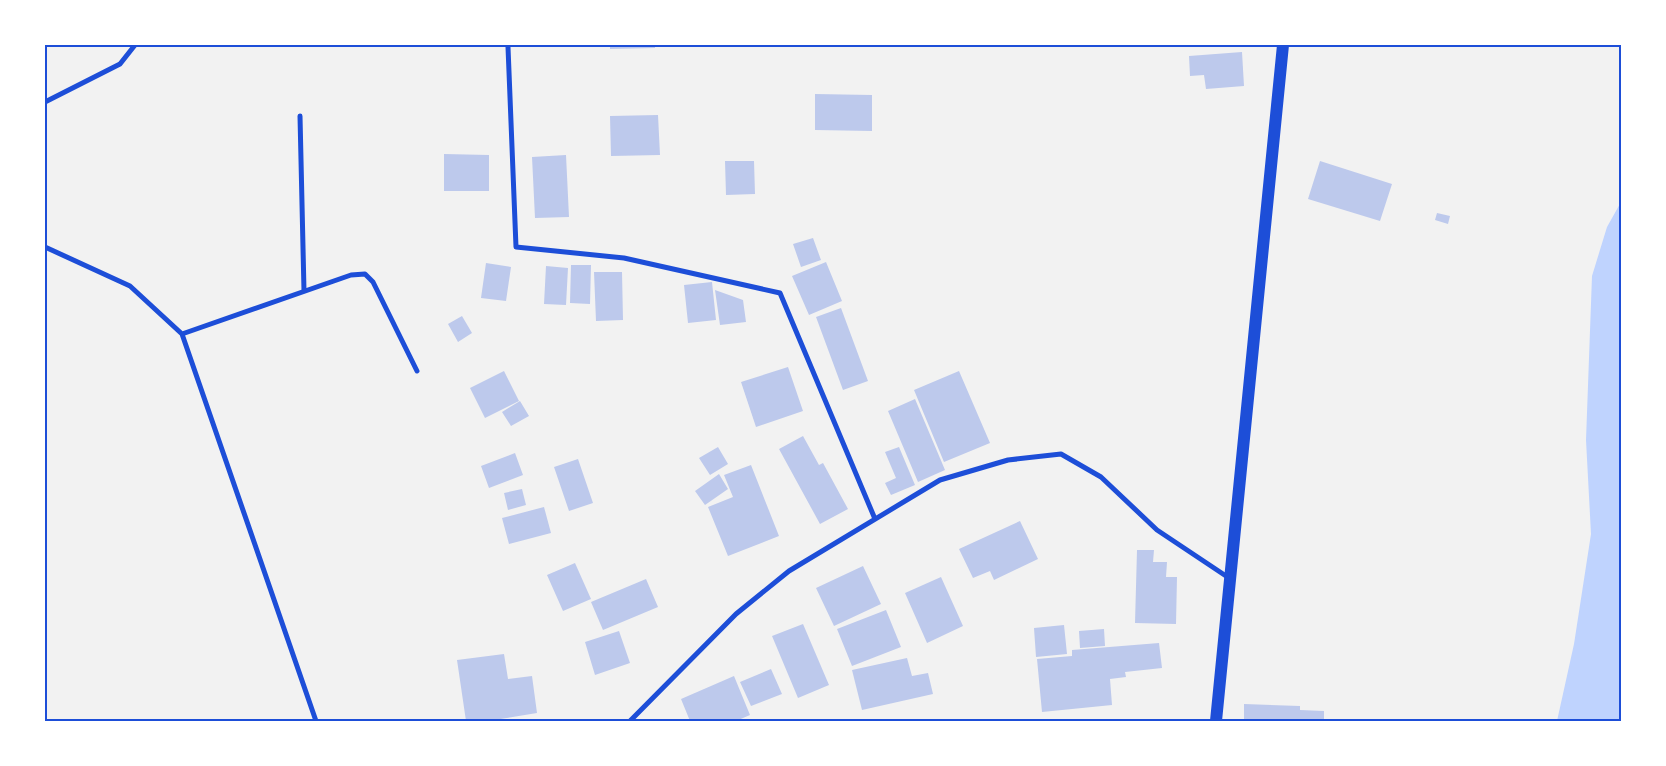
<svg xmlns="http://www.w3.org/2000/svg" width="1666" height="766" viewBox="0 0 1666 766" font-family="Helvetica,sans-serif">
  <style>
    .water { fill: #bfd3fe }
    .building { fill: #bdc9ec }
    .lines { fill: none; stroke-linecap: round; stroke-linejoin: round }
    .minor { stroke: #1d4ed8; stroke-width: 5 }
    .primary { stroke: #1d4ed8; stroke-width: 12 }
    .neatline { fill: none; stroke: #1d4ed8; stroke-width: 2 }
  </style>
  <rect width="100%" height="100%" fill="#f2f2f2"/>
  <path class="water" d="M1621 202V721H1557L1574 644 1591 534 1586 440 1592 276 1607 227Z"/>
  <path class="building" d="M610 45H655V48L610 49Z
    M1242 52 1244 86 1206 89 1204 75 1190 76 1189 56Z
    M815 94 872 95V131L815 130Z
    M658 115 660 155 611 156 610 116Z
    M444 154 489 155V191H444Z
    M566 155 569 217 535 218 532 157Z
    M725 161H754L755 194 726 195Z
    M1320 161 1392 184 1380 221 1308 199Z
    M1437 213 1450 216 1448 224 1435 220Z
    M813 238 821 260 801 267 793 244Z
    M826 262 842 301 809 315 792 276Z
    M486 263 511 267 506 301 481 298Z
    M571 265H591L590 304 570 303Z
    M546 266 568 268 566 305 544 304Z
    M594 272H622L623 320 596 321Z
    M712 282 716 320 688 323 684 285Z
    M715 290 743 300 746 322 720 325Z
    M841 308 868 381 843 390 816 317Z
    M462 316 472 333 458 342 448 324Z
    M788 367 803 411 756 427 741 382Z
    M504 371 519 401 485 418 470 388Z
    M959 371 990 443 944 462 914 390Z
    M915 399 945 470 918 482 888 411Z
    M520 401 529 416 511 426 502 412Z
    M803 436 819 465 823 463 848 509 820 524 779 449Z
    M718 447 728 464 710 475 699 458Z
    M899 447 915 485 891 495 885 483 896 478 885 452Z
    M515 453 523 475 489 488 481 466Z
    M578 459 593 503 569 511 554 467Z
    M751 465 779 536 728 556 708 507 733 497 724 475Z
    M719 474 728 489 705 505 695 491Z
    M522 489 526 505 508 510 504 493Z
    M544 507 551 533 509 544 502 518Z
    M1020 521 1038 559 994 580 990 571 973 578 959 549Z
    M1137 550H1154L1153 562H1167L1166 577H1177L1176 624 1135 623Z
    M575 563 591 599 563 611 547 575Z
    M863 566 881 604 834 626 816 588Z
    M941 577 963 626 927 643 905 593Z
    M646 579 658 607 603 630 591 602Z
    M886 610 901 647 852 666 837 629Z
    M803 624 829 685 798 698 772 636Z
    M1064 625 1067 654 1036 657 1034 628Z
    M1104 629 1105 646 1080 648 1079 631Z
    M619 631 630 663 595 675 585 642Z
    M1159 643 1162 668 1125 672 1126 677 1110 679 1112 705 1042 712 1037 659 1072 656V650Z
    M504 654 508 679 532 676 537 713 488 721H466L457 660Z
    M907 658 912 676 928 673 933 694 862 710 852 670Z
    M771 669 782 694 751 706 740 682Z
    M734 676 750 715 736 721H690L681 699Z
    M1244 704 1300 706V710L1324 711V721H1244Z"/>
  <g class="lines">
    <path class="minor" d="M508 47 516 247 624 258 780 293 875 519
      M45 102 120 64 135 45
      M300 116 304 291
      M45 247 130 286 182 334 316 721
      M182 334 351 275 365 274 373 282 417 371
      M630 721 736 614 789 571 940 480 1008 460 1061 454 1101 477 1157 530 1229 578"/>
    <path class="primary" d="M1216 721 1283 45"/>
  </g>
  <rect width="1666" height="766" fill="none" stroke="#ffffff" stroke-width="92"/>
  <rect x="46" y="46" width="1574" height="674" class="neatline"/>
</svg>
